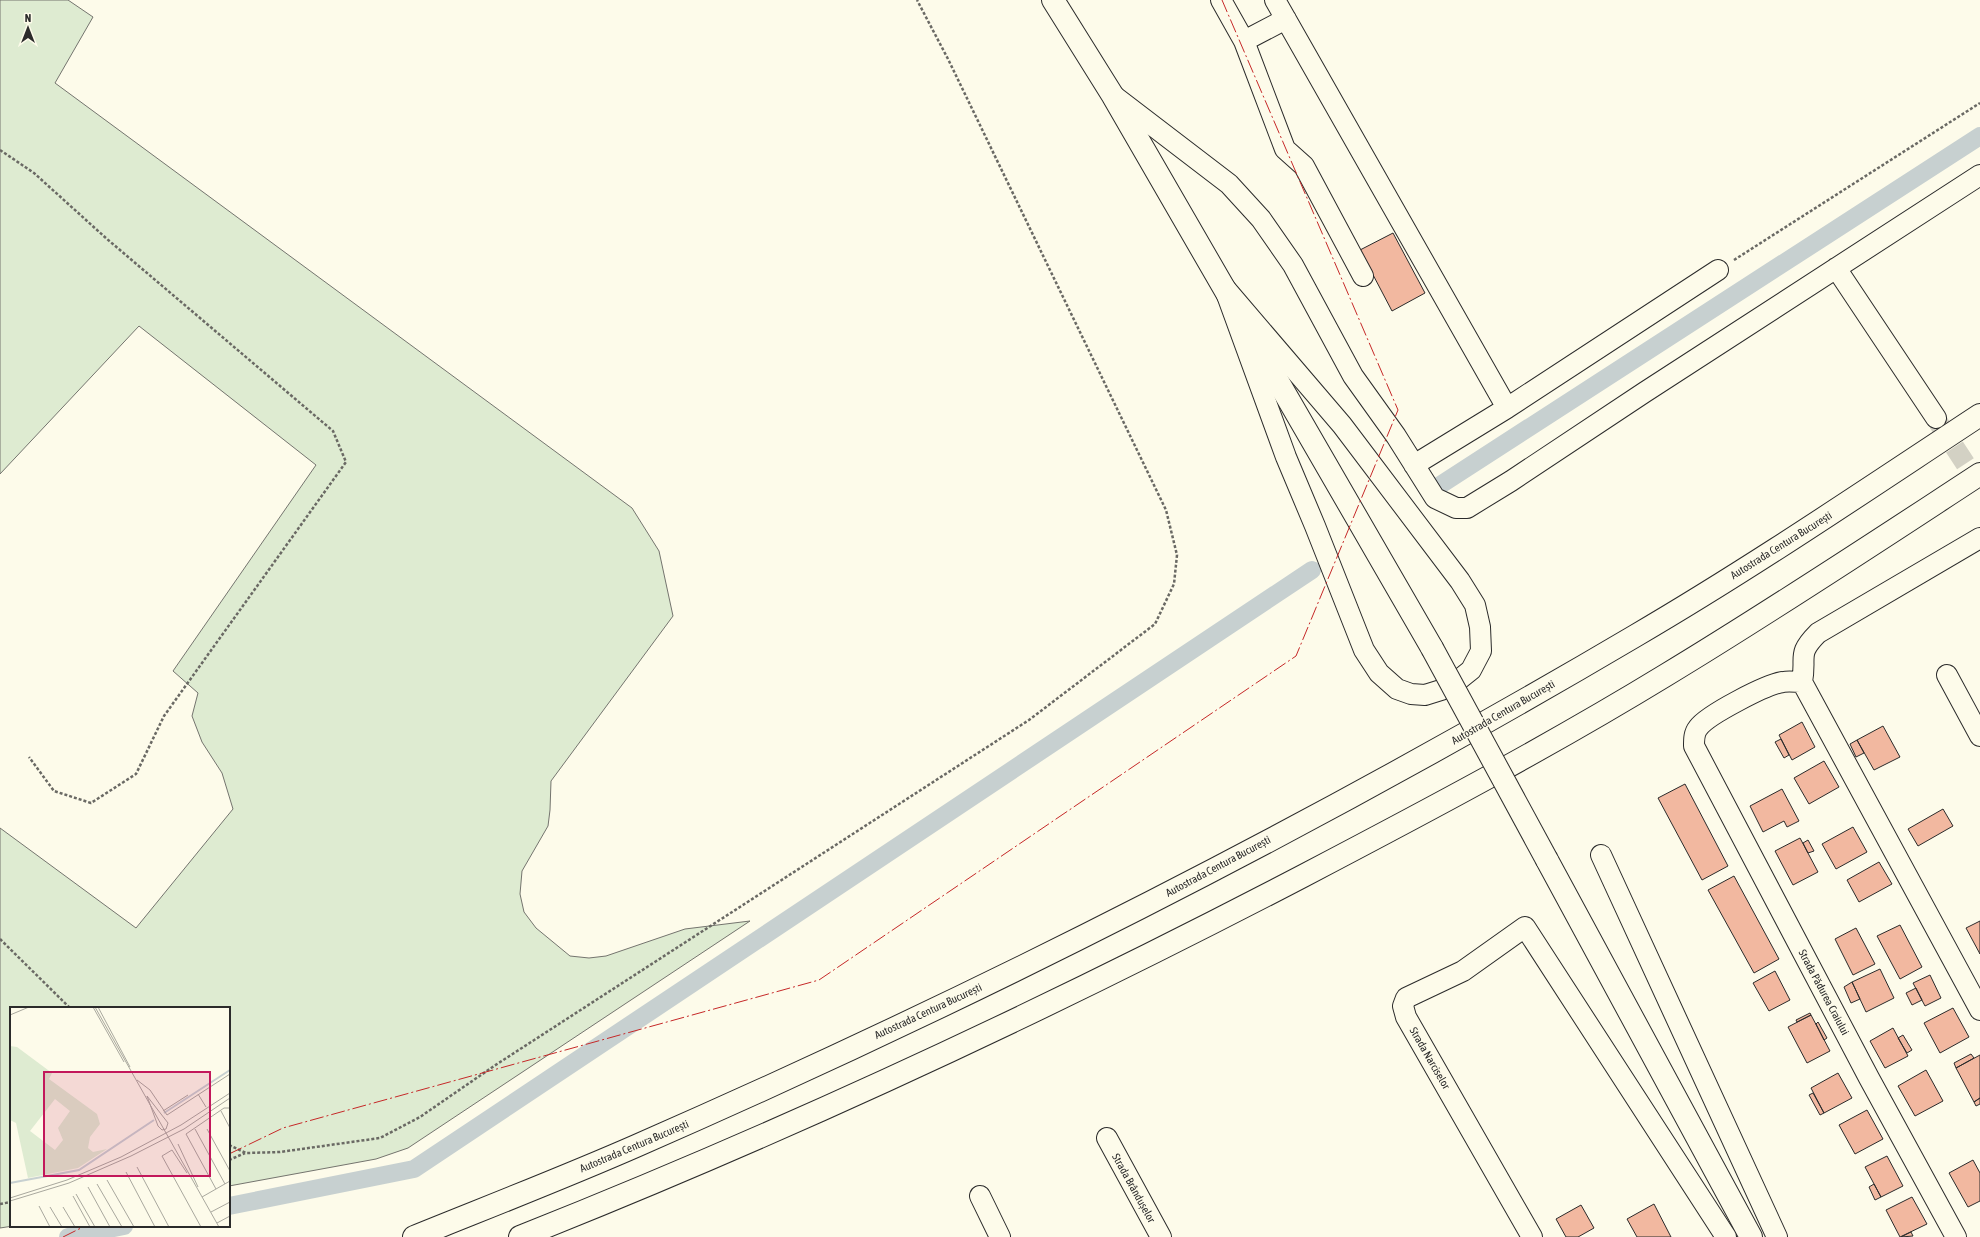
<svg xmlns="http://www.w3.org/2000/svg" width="1980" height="1237" viewBox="0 0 1980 1237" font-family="'Asap Condensed',sans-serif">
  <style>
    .green { fill: #deebd1; stroke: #74746e }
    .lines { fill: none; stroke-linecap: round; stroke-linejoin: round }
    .canal { stroke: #c7d0d0; stroke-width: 18 }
    .building { fill: #f2b8a0; stroke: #2b2b2b }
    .minor-tunnel { stroke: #d3d1c4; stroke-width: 20; stroke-dasharray: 20 10; stroke-linecap: butt }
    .minor-casing { stroke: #2b2b2b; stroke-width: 22 }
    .major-casing { stroke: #2b2b2b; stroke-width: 24 }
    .highway-casing { stroke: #2b2b2b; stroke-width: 24 }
    .path { stroke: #6a6964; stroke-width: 2.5; stroke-dasharray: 3 2; stroke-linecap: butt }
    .minor { stroke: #fdfbea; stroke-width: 20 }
    .major { stroke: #fdfbea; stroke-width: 22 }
    .highway { stroke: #fdfbea; stroke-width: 22 }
    .major-bridge-casing { stroke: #2b2b2b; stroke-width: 24; stroke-linecap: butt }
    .major-bridge { stroke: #fdfbea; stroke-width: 22 }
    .power { stroke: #c62828; stroke-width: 1; stroke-dasharray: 14 3 2 3; stroke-linecap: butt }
    .labels { text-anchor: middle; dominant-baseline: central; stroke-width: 3; stroke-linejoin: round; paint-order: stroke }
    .street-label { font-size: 11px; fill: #2b2b2b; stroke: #fdfbea }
    .inset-river { fill: none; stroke: #c7d0d0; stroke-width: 2 }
    .inset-road { fill: none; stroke: #a9a89e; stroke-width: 1 }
    .view { fill: #c2185b; fill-opacity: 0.15; stroke: #c2185b; stroke-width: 2 }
    .inset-edge { fill: none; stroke: #2b2b2b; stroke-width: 2 }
  </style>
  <rect width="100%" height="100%" fill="#fdfbea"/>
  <path class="green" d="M0 0H68L93 17 55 83 632 508 659 551 673 616 551 781 550 810 548 826 522 871 520 894 524 912 536 928 570 956 589 958 606 956 685 929 750 921 408 1148 376 1159 229 1186V1008H11V1226H13L0 1228V828L136 928 233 809 222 773 202 742 192 716 198 693 173 671 316 465 139 326 0 474Z"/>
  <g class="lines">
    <path class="canal" d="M1431 491 1980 136
      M229 1206 414 1169 1312 570
      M68 1237 124 1226"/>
  </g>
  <path class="building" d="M1393 233 1425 293 1392 311 1360 250Z
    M1802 722 1815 747 1792 760 1779 735Z
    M1883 726 1900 757 1874 770 1857 740Z
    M1781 739 1789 755 1784 758 1775 742Z
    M1857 740 1864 753 1856 757 1850 744Z
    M1824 761 1839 787 1809 804 1794 778Z
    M1685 784 1728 866 1702 880 1658 798Z
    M1782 789 1799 821 1787 827 1784 821 1763 832 1750 806Z
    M1943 809 1953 826 1918 846 1908 829Z
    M1853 827 1867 852 1836 869 1822 844Z
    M1800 838 1818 872 1793 885 1775 851Z
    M1808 840 1814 851 1808 853 1803 843Z
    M1879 862 1892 884 1859 902 1847 880Z
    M1734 876 1779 959 1754 973 1708 890Z
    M1980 921V954L1966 928Z
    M1900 925 1922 967 1900 979 1877 936Z
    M1856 928 1875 964 1853 975 1835 939Z
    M1880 969 1894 998 1866 1012 1852 982Z
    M1775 971 1790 1000 1769 1011 1753 983Z
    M1930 975 1941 998 1925 1006 1913 983Z
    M1852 982 1860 999 1851 1003 1844 987Z
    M1916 988 1922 1000 1912 1005 1906 993Z
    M1953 1008 1969 1037 1940 1053 1924 1023Z
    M1810 1013 1811 1015 1797 1022 1796 1020Z
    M1811 1015 1830 1051 1807 1063 1788 1027Z
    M1818 1022 1827 1038 1824 1040 1816 1024Z
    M1893 1028 1908 1056 1885 1068 1870 1041Z
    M1903 1035 1912 1050 1907 1053 1898 1038Z
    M1971 1054 1974 1058 1956 1068 1954 1063Z
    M1980 1055V1098L1974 1102 1956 1068Z
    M1926 1070 1943 1101 1915 1116 1898 1086Z
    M1838 1073 1852 1098 1824 1113 1811 1088Z
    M1813 1093 1824 1113 1820 1115 1809 1095Z
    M1980 1098V1104L1976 1106 1974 1102Z
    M1867 1110 1883 1139 1855 1154 1839 1125Z
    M1887 1156 1903 1186 1881 1197 1865 1167Z
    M1973 1160 1980 1173V1201L1968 1207 1949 1173Z
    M1874 1184 1881 1197 1875 1200 1869 1187Z
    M1912 1197 1927 1224 1900 1237 1886 1210Z
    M1654 1204 1671 1237H1637L1627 1219Z
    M1581 1205 1594 1228 1578 1237H1566L1556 1219Z
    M1911 1232 1913 1236 1901 1237Z"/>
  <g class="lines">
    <path class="minor-tunnel" d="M1938 422 1980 486"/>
    <defs>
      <path id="minor" d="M1221 0 1244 41 1285 149 1304 166 1363 276
        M1275 0 1507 408
        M1244 41 1286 19
        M1114 96 1229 184 1261 219 1293 265 1353 376 1396 436 1435 498 1456 508H1467L1511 481 1645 392 1980 175
        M1836 268 1936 418
        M1224 287 1342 425 1460 581 1475 605 1480 627 1481 651 1471 670 1456 682 1441 690 1425 695 1411 694 1397 689 1379 673 1364 650 1315 526 1286 457Z
        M1414 465 1507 408 1718 270
        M1947 675 1980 736
        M1802 682C1796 682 1789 681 1783 682 1767 684 1707 715 1698 728 1694 733 1694 739 1694 746L1869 1078 1956 1237
        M1802 682 1980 1010
        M1802 682C1807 656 1796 655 1818 633L1980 538
        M1601 855 1777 1237
        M1107 1138 1161 1237
        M980 1196 1000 1237
        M1532 1237 1406 1017 1403 1006 1406 998 1463 971 1525 927 1726 1237"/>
      <path id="major" d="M1053 0 1113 96 1432 648
        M1547 860 1751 1237"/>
      <path id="highway" d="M414 1237C488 1207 563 1178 636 1146 979 996 1313 826 1635 636 1753 567 1866 490 1980 415
        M520 1237C787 1131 1048 1009 1303 876 1425 812 1548 747 1666 675 1772 611 1876 542 1980 474"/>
    </defs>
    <use href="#minor" class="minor-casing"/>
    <use href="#major" class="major-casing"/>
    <use href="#highway" class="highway-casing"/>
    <path class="path" d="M0 150 34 173 107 239 333 431 346 462 164 716 136 774 91 803 54 791 29 757
      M1734 260 1980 103
      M0 939 70 1008
      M229 1145 246 1153 280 1152 380 1138 420 1117 494 1066 1029 720 1155 624 1174 584 1177 555 1166 510 948 59 917 0
      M229 1160 245 1153
      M0 1204 11 1202"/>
    <use href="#minor" class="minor"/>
    <use href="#major" class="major"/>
    <use href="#highway" class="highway"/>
    <defs>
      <path id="major-bridge" d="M1432 648 1547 860"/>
    </defs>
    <use href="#major-bridge" class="major-bridge-casing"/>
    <use href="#major-bridge" class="major-bridge"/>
    <path class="power" d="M229 1154 283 1128 819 980 1296 656 1398 410 1222 0
      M63 1237 85 1226"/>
  </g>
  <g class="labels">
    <g class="street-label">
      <text transform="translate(1781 545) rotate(-32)">Autostrada Centura București</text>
      <text transform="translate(1503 712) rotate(-30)">Autostrada Centura București</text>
      <text transform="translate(1218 866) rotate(-28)">Autostrada Centura București</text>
      <text transform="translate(1824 992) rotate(62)">Strada Pădurea Craiului</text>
      <text transform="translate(928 1011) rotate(-25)">Autostrada Centura București</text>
      <text transform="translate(1430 1058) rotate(60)">Strada Narciselor</text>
      <text transform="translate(634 1146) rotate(-23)">Autostrada Centura București</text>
      <text transform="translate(1134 1188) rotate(61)">Strada Brândușelor</text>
    </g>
  </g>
  <g transform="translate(10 1007)">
    <rect width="220" height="220" fill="#fdfbea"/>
    <path d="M0 39 7 40 42 66 39 72 87 107 90 117 80 130 78 141 83 145 97 142 68 161 18 171 6 116 0 113ZM45 92 60 104 48 121 53 133 45 143 20 124Z" fill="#deebd1" fill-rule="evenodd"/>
    <path class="inset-river" d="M154 106 220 63M0 176 69 163 144 113"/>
    <path class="inset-road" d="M83 0 114 55M85 0 209 220M88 0 120 60M0 8 19 0M127 73 140 83 157 108 220 67M188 87 196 100M137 89 158 116 156 122 152 123 148 119ZM153 104 178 88M211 104 220 121M185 122 215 177M197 122 220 164M168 137 188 180M127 160 159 220M116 165 145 220M177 166 162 143 152 149 191 220M97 173 124 220M87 177 112 220M78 180 100 220M206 182 176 127 214 101H220M66 187 85 220M63 189 80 220M192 190 220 174M0 191 57 173 111 150 171 118 220 86M0 194 59 176 121 149 174 122 220 91M29 199 40 220M40 200 52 220M53 200 65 220M201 205 220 195M207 216 220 209"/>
    <path class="view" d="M34 65H200V169H34Z"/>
    <rect width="220" height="220" class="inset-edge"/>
  </g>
  <g transform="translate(28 28)" stroke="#fdfbea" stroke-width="3" paint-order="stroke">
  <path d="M0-3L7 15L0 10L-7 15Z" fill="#2b2b2b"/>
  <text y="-6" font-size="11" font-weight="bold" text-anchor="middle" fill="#2b2b2b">N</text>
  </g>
</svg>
